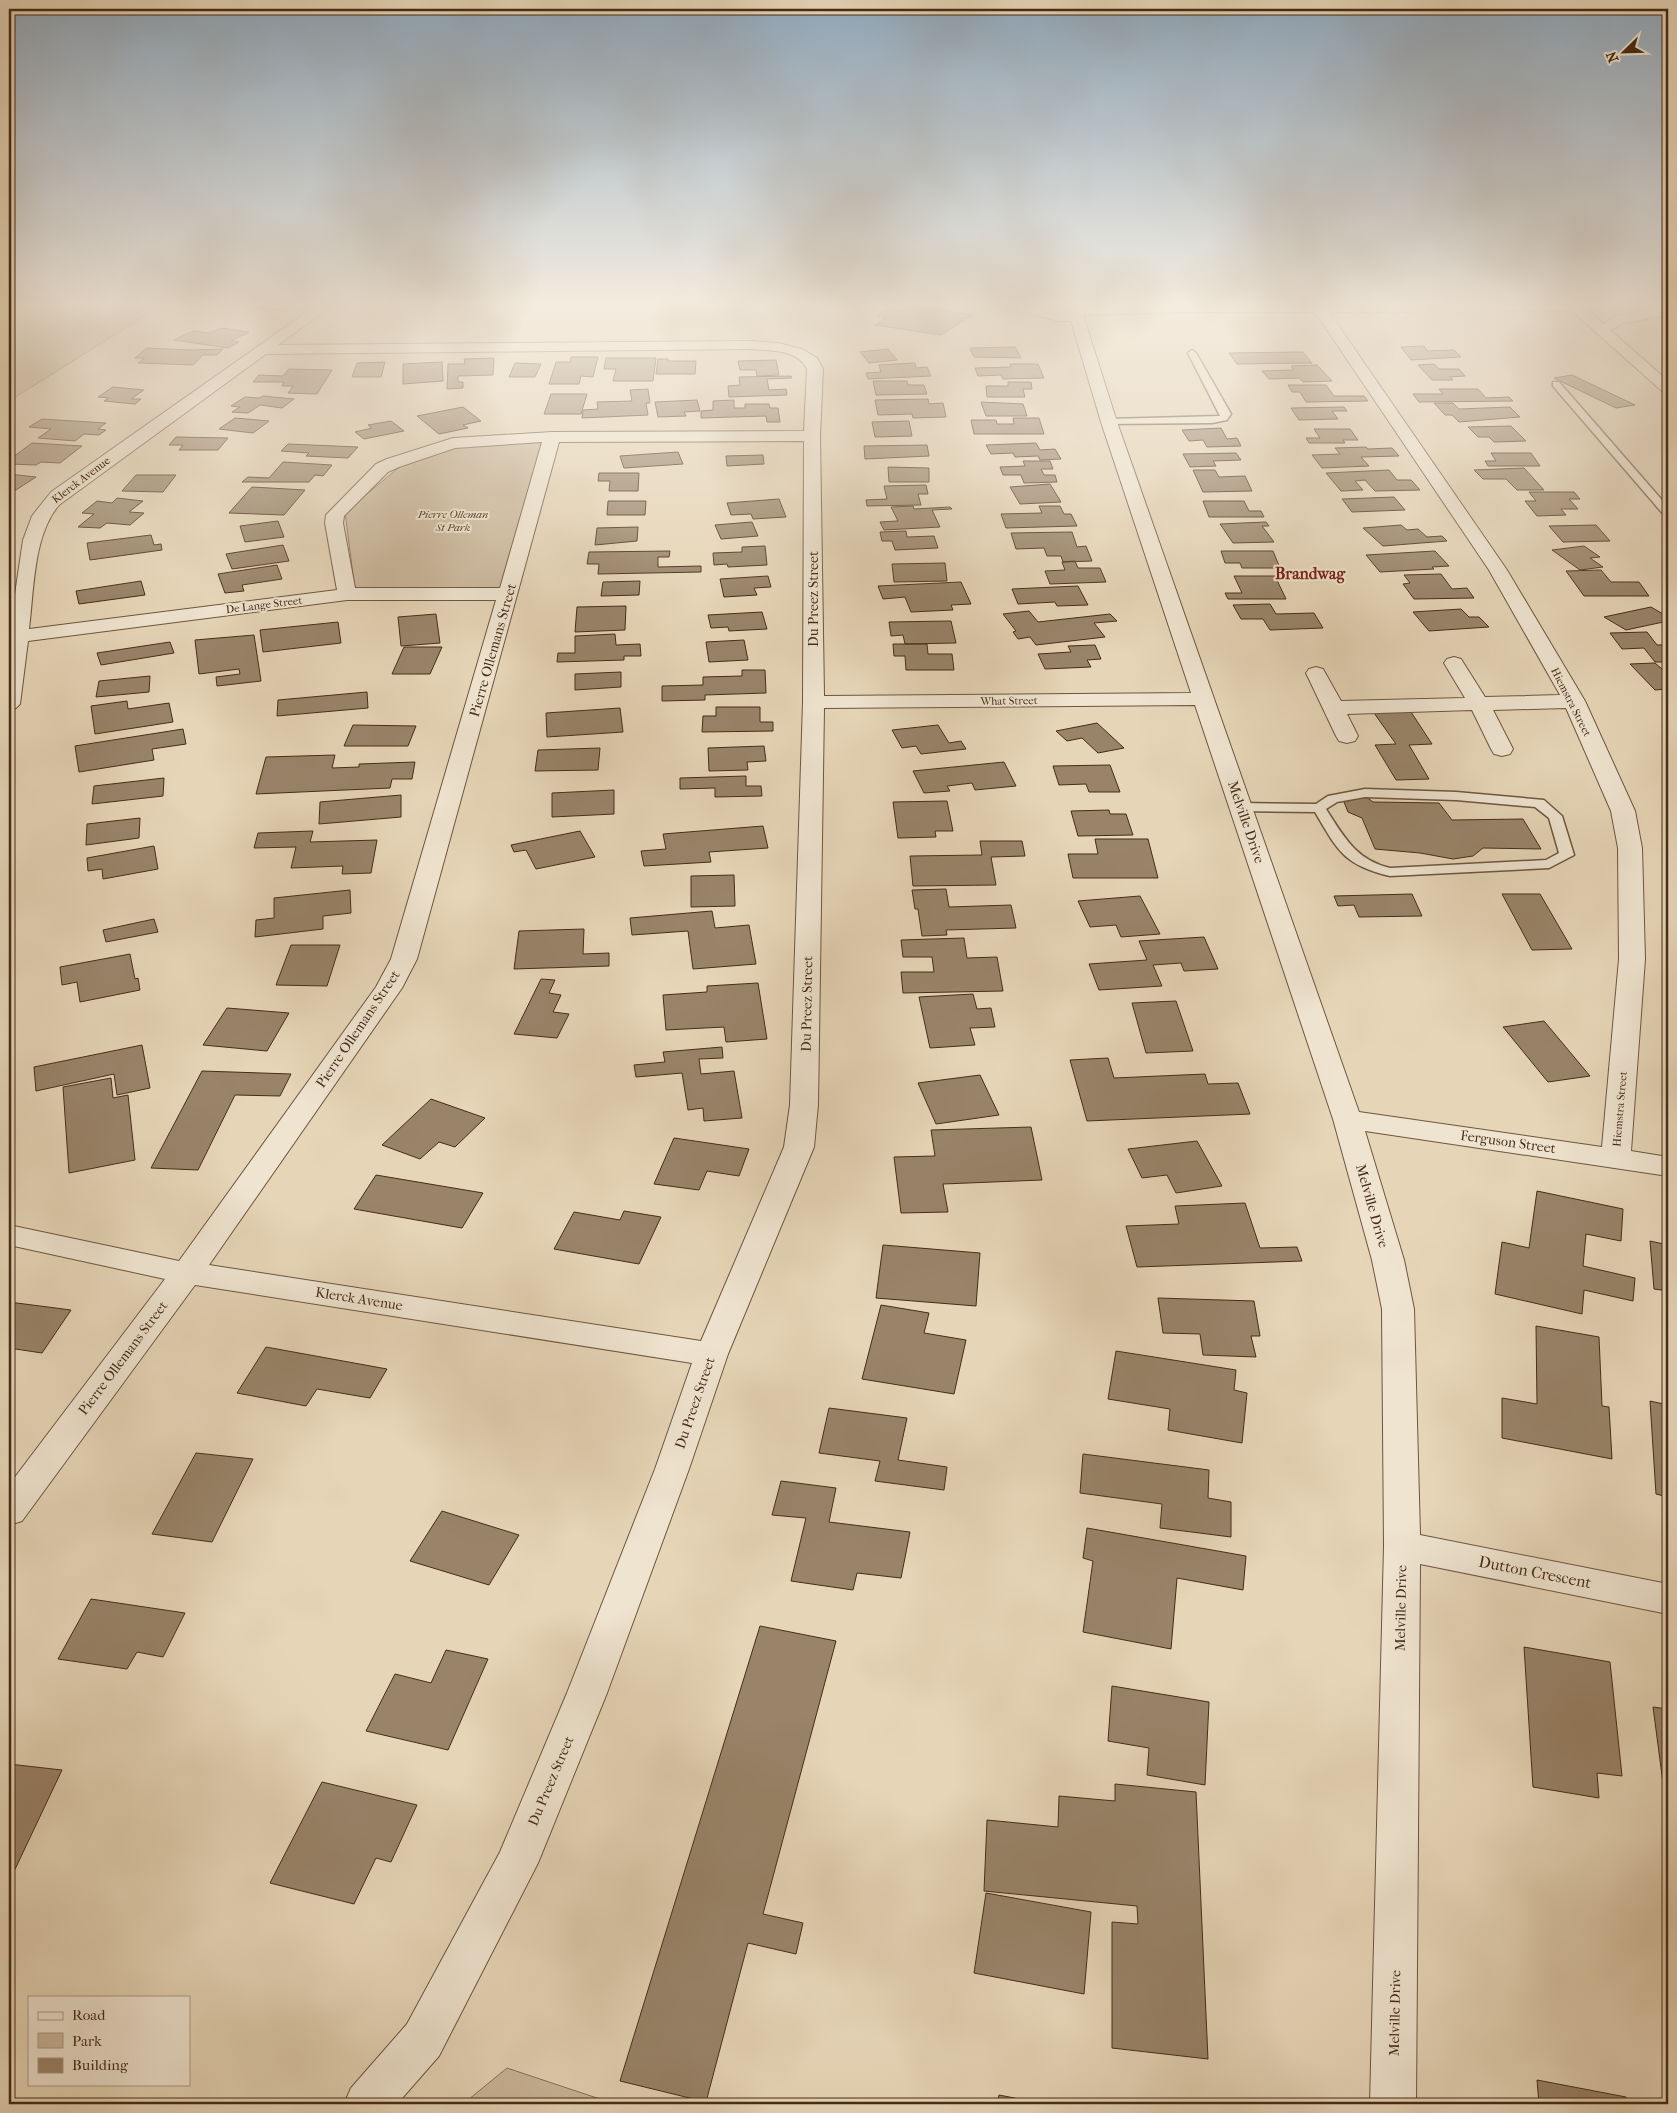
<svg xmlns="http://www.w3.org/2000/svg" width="1677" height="2113" viewBox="0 0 1677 2113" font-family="'IM FELL French Canon',serif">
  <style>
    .green { fill: #cbb89c; stroke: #88725a }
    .building { fill: #99846a; stroke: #462c17 }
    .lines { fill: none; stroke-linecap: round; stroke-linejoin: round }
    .service-casing { stroke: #6e563f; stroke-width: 3 }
    .minor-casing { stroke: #6e563f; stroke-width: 2 }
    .service { fill: #efe4d0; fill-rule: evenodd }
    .minor { fill: #efe4d0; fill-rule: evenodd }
    .labels { text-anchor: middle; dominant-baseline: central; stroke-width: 4; stroke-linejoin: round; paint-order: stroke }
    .far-street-label { font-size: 11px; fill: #462c17; stroke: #efe4d0 }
    .far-park-label { font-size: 11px; font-style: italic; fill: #614832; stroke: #efe4d0 }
    .street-label { font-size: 14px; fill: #462c17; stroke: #efe4d0 }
    .far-district-label { font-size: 16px; font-weight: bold; fill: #7a1f14; stroke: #efe4d0 }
    .near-street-label { font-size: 16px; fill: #462c17; stroke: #efe4d0 }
  </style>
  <rect width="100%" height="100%" fill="#e6d5b7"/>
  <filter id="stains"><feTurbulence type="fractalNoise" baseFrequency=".004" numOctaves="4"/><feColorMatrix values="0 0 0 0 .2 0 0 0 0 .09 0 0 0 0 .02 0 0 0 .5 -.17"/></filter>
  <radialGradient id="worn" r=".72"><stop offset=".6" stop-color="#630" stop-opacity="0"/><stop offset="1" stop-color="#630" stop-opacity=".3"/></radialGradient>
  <path class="green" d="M9 302H167L9 401Z
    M551 440 508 591 355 590 345 512 402 465 455 445Z
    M507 2068 615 2104H463Z"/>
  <path class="building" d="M242 302H294L283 311 239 308 244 304H239Z
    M911 305 972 315 941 335 875 325 886 318 876 316 888 309 901 311Z
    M221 328 249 332 231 341 239 342 228 348 174 340 193 331 210 333Z
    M1424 346 1427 351 1454 350 1461 357 1411 360 1401 347Z
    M1015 347 1021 358 974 357 970 348Z
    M147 348 190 350 223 349 217 355H203L193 365 138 363 144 358H135Z
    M888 349 897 360 869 363 860 352Z
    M1303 352 1312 363 1237 364 1229 353Z
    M571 357H598L593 377 581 376 579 384H549L556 362H570Z
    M494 358 493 375 458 376V382H463V388L447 389 448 364H465L464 359Z
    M606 358H656L653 381H613L616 369H604Z
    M658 359H668V361H696L695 374H656Z
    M776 360 779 375 757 376 756 370H740L738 361Z
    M385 362 381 377H352L357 363Z
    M442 362 443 381 403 384V364Z
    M515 363 541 364 535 377H509Z
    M915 363 916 368 927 367 931 376 868 379 866 373 881 372 879 365Z
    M1010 364H1038L1044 378 1003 379 1001 375 978 376 975 368 1011 367Z
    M1434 364 1439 369H1459L1465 376 1450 377 1453 380H1432L1418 365Z
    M1317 365 1332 381 1303 382 1299 378 1269 379 1262 371 1294 370 1291 366Z
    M289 369 332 370 317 394 288 393 293 386H282L284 382H253L259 375 283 376Z
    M1572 375 1635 405 1616 408 1554 378Z
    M791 376 792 378 767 379 769 390 786 389 787 395 729 397 728 386 740 385 739 377Z
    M873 381H907L908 385H924L927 394 876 395Z
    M1008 382H1031L1032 389H1023L1025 397H987L986 386H1008Z
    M1288 385H1326L1334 396H1364L1368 401 1306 402 1300 392H1292Z
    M113 387 144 390 131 399H141L135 404 104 401 109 398 98 397Z
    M648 389 650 403H646L648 415 582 418 583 410 598 409 597 402 632 401 630 390Z
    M1439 389H1478L1486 398 1509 397 1513 401 1419 402 1413 394H1443Z
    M551 394H587L581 414H544Z
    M263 396 294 399 282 408 260 405 248 413 232 412 240 407 231 406 245 397 259 398Z
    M928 399 929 404 943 403 946 417 913 418 912 414 878 415 875 400Z
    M697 400 700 411 684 412 686 416 658 417 655 402Z
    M734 400V408H745V404H769L770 408H778L780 422H767L766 416 701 418V411L713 410V401Z
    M981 402 1023 404 1027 416H986Z
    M1434 403H1453L1459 409 1510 407 1520 417 1459 422 1452 415H1445Z
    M463 407 481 421 463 425 468 428 439 434 417 416Z
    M1344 407 1347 411H1332L1338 419 1299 420 1291 408Z
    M235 418 269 421 253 433 219 429Z
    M1013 418H1039L1044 434H974L971 420H996L997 424H1014Z
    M42 419 106 423 98 429 106 430 99 435 84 434 75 441 38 438 51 429 29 427Z
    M391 421 404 431 364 439 355 432 372 428 368 425Z
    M909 421 912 436 875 437 872 422Z
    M1511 426 1526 441 1494 442 1489 437H1478L1468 427Z
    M1221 428 1227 439 1237 438 1241 446 1207 447 1203 440 1189 441 1182 430Z
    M1314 429H1350L1358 440H1343L1345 443H1309L1306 438H1320Z
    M176 437 228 438 218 450H179L183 445H169Z
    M32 443 82 446 60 463 41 462 36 465 9 464V460Z
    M1036 443 1040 450 1055 449 1061 459 1040 460 1038 456 1015 457 1013 453 991 454 986 445Z
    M288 444 358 447 348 458 306 456 309 453 281 451Z
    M927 445 929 456 865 459 864 446Z
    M1366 447 1368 449 1392 448 1399 456 1361 457 1369 466 1322 468 1312 455 1340 454 1335 448Z
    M678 452 683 464 624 468 620 456Z
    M1236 453 1241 460 1213 461 1216 466 1190 467 1183 454Z
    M1491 453H1531L1540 466H1488L1485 461H1496Z
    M763 455 764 464 727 466 726 456Z
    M1023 461H1050L1053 469H1041L1044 475H1055L1057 482 1024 483 1021 475H1003L1000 467 1025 466Z
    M283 462 332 465 323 476 315 475 309 482H242L248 477 269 478Z
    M888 467 929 468V482H889Z
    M1524 468 1544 490H1517L1506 479H1483L1474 470Z
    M1193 470H1215L1219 477 1245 476 1252 491 1203 492Z
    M1389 470 1397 480H1411L1420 490 1375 491 1365 480 1355 481 1363 490 1341 491 1326 473Z
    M599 473H639L638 491H609L610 481H598Z
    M9 474 36 477 16 490 9 489Z
    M136 475H176L163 492 122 491Z
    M1050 484 1061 502 1020 504 1010 487Z
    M926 485 928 494H918L921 505 867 506 866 500 887 499 884 486Z
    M252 487 305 490 284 515 229 513Z
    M1529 492H1574L1580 499H1569L1578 509H1561L1566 515 1537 516 1525 501H1536Z
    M1394 497 1405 510 1352 512 1342 499Z
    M117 498 143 501 129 512 144 513 130 525 107 523 100 528 78 527 94 514 82 513 97 501 112 503Z
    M779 499 786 517 753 519 751 514 731 515 727 503Z
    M608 501H646L645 515H607Z
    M1203 501H1244L1249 511H1261L1264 517H1209Z
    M913 506 914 509 950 507 952 509 932 510 940 527 884 530 880 522 898 521 891 507Z
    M1039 506H1060L1064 514H1071L1077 526 1006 528 1001 514 1042 513Z
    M278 521 284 537 245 542 240 526Z
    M752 522 758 536 721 539 715 525Z
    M1266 522 1269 526H1262L1274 542 1233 543 1220 524Z
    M1401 525 1407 530 1418 529 1427 537 1442 536 1447 541 1383 546 1363 528Z
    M1596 525 1610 541 1563 542 1549 526Z
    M638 527 637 541 595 545 597 528Z
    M906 531 907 537 934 536 938 548 895 550 892 541H882L880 532Z
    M1072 532 1077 547 1086 546 1092 561 1063 562 1061 556H1047L1044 548 1016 549 1011 533Z
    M151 535 154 545 161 544 162 550 90 560 87 543Z
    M283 545 289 561 232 569 226 554Z
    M765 546 767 565 728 567 727 564 714 565 713 553 742 552V547Z
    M1584 546 1600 557 1590 558 1603 567 1580 570 1552 550Z
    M670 551 669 557H658V567L701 566V572L598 574 599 564H587L589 552Z
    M1221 551H1273L1280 568H1242L1240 563H1225Z
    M1435 551 1449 566 1432 567 1434 569 1380 572 1366 555Z
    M1075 561 1078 568H1100L1106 582 1050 584 1045 571 1065 570 1062 562Z
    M945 563 947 581 894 582 892 564Z
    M277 565 282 579 242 585 244 591 225 593 218 574Z
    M1601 570 1611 582H1639L1649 596H1584L1566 571Z
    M1441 574 1452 589 1467 588 1474 598 1414 599 1403 584 1410 583 1404 575Z
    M768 576 771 587 754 588 757 595 724 597 720 579Z
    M1234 576H1275L1286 599H1228L1225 593H1242Z
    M141 581 145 595 79 604 76 591Z
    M640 581 639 595 601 596 603 582Z
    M961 582 971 604 951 605 953 610 911 612 905 597 883 599 878 586Z
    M1078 586 1088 605 1057 606 1055 602 1018 604 1012 589Z
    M1270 604 1276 614 1314 613 1323 628 1270 630 1263 619H1241L1233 605Z
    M626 606 625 630 575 632 577 607Z
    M1651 607 1668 617V621L1626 630 1604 617Z
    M1461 609 1469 617H1479L1489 627 1429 631 1413 612Z
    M1029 611 1038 622 1110 614 1117 621 1094 623 1105 637 1036 645 1030 637 1018 639 1013 632 1016 631 1003 614Z
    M762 612 767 629 729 631 728 627 711 628 708 615Z
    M436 614 440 643 401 646 398 617Z
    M951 621 956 643 905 644 903 635 891 636 889 622Z
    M338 622 341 643 263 652 260 630Z
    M1647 632 1657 645H1668V662H1655L1644 648 1622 649 1610 633Z
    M615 634 616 645 640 644 641 656H624V660L557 662 558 653H575V636Z
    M254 635 261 681 217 686 216 677 240 674 239 669 199 674 195 640Z
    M744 640 748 660 709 662 706 642Z
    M170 642 174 653 101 665 97 653Z
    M893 644H927L928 654H952L954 670H906L905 656H894Z
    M1095 645 1101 659 1087 660 1091 667 1045 669 1038 654 1071 652 1068 646Z
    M404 647H442L430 674H392Z
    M1655 663 1668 674V689L1655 690 1630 664Z
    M742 670H765L766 693 705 695V700L662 701V686L703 685V677L742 676Z
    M621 672V687L575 690V674Z
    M150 676 149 692 96 697 99 681Z
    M367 692 368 708 277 716 278 700Z
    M127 701 128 709 169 703 173 722 95 734 91 706Z
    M716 707H760V722H773V731L702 732 703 716H716Z
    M620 708 623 732 547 737 546 713Z
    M1411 712 1432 744 1409 745 1429 779 1396 780 1375 745 1396 744 1374 713Z
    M1097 723 1124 748 1098 753 1082 738 1067 741 1056 731Z
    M353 725 416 726 408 746H344Z
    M938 725 949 743 961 741 966 749 921 754 916 746 902 748 892 730Z
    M183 729 186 744 152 749 154 760 79 772 75 746Z
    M764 746 766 761 747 762 748 770 709 771 708 748Z
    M600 748 598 770 535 771 538 750Z
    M335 755 332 768 359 767V764L415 762 412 779H392L390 788 256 794 266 757Z
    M1004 762 1016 786 975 790 972 783 947 786 950 791 924 793 913 771Z
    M1110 765 1120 792H1089L1086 784 1059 785 1053 766Z
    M746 776V786H761L762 796 715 797V788L680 789V778Z
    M164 778 163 796 92 804 94 786Z
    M614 790V814L552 817V793Z
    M401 795V817L319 824 320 802Z
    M1365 796 1373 802 1439 803 1452 820 1523 819 1541 849 1483 848 1473 856 1453 859 1420 853 1375 849 1362 818 1348 812 1344 802Z
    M947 801 953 831H935L936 837 898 838 893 802Z
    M1109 810 1110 814H1126L1133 835 1078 836 1071 811Z
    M140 818 139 838 86 845 87 824Z
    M763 826 768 848 709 852 711 862 644 866 641 851 666 849 663 834Z
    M313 831 310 842 377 840 371 873 342 874 343 866 291 868 296 847 254 848 258 833Z
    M580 831 595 857 536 869 526 850 514 852 511 845Z
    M1095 839H1148L1158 878H1073L1068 854H1098Z
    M980 841H1022L1025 856 991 857 996 885 913 886 910 856 982 855Z
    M154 846 158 869 103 879 102 869 88 871 87 858Z
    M734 875 735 906 691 907V876Z
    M946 889 949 907 1011 905 1016 928 946 930 947 935 922 936 918 909H915L912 890Z
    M350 890 351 913 323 916V929L255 937 256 920 274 918V898Z
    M1412 894 1422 916 1359 917 1354 905 1338 906 1334 896Z
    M1502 894H1540L1572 949 1532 950Z
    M1140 896 1160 934 1121 937 1116 925 1090 927 1078 901Z
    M712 911 715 928 749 925 756 964 693 969 688 931 632 935 630 918Z
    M154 919 158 932 106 942 103 930Z
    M584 929 583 954 609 953V966L514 969 519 931Z
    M1204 937 1218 969 1184 971 1181 963 1153 965 1162 986 1099 990 1089 964 1147 960 1139 941Z
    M964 938 967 958 997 957 1003 991 903 993 901 972H934L932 957H903L901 940Z
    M291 945H340L327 986 276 985Z
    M130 954 135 979 138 978 140 990 80 1002 77 982 62 985 60 967Z
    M541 979 555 980 549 993 561 995 553 1012 569 1014 557 1038 514 1034Z
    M758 983 767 1039 726 1042 724 1027 666 1030 663 995 707 992V986Z
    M973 994 977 1009 991 1008 995 1027 970 1028 975 1045 930 1048 919 997Z
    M1176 1001 1193 1051 1146 1053 1132 1003Z
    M227 1008 289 1013 267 1051 203 1045Z
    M1544 1021 1590 1076 1548 1082 1503 1027Z
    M142 1045 150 1088 117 1095 114 1074 36 1091 34 1067Z
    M722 1047 723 1058 699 1059 701 1074 734 1071 742 1118 704 1121 703 1108 688 1110 682 1073 636 1077 634 1065 665 1062 663 1052Z
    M1108 1058 1114 1078 1205 1074 1208 1084 1238 1083 1250 1114 1087 1121 1070 1060Z
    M202 1071 291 1074 280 1096 235 1095 198 1170 151 1168Z
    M980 1075 999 1115 936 1124 918 1083Z
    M111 1078 113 1098 128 1095 135 1160 69 1173 63 1087Z
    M431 1099 485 1118 455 1147 439 1142 420 1159 382 1145Z
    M1031 1127 1042 1180 943 1184 948 1212 901 1213 894 1157 935 1156 931 1130Z
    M674 1138 749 1149 739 1176 707 1171 699 1190 654 1184Z
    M1197 1141 1222 1186 1176 1193 1167 1175 1142 1178 1128 1149Z
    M376 1175 483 1193 462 1228 354 1209Z
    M1537 1191 1623 1209 1621 1241 1586 1234 1583 1266 1635 1278 1633 1301 1584 1290 1582 1314 1495 1294 1502 1242 1529 1248Z
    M1245 1203 1260 1248 1297 1247 1302 1261 1137 1267 1126 1226 1179 1224 1175 1206Z
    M624 1211 661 1217 639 1264 554 1249 574 1212 620 1220Z
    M1650 1241 1668 1245V1291L1654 1289Z
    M883 1245 980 1253 976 1306 876 1298Z
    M1158 1298 1254 1301 1260 1336H1251L1256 1357 1203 1355 1200 1334 1163 1333Z
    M9 1302 71 1310 42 1353 9 1348Z
    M881 1305 929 1313 924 1333 966 1340 954 1394 862 1379Z
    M1536 1326 1599 1337 1602 1406 1609 1407 1612 1459 1502 1438V1398L1537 1404Z
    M266 1347 387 1369 370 1398 317 1389 306 1406 237 1393Z
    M1116 1351 1236 1370 1234 1390 1247 1393 1242 1443 1168 1430 1170 1409 1108 1399Z
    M1650 1401 1668 1405V1497L1656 1494Z
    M829 1408 907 1418 898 1460 947 1467 944 1490 875 1481 880 1461 819 1453Z
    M196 1453 253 1459 212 1542 152 1534Z
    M1083 1454 1209 1470 1208 1498 1231 1502V1537L1160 1528 1162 1504 1080 1493Z
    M781 1481 836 1488 829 1522 910 1532 901 1578 857 1573 853 1590 791 1581 806 1518 772 1515Z
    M442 1511 519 1535 489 1585 410 1561Z
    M1087 1528 1246 1556 1243 1590 1177 1578 1171 1649 1083 1632 1093 1561 1083 1558Z
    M91 1599 185 1613 163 1657 137 1652 127 1669 58 1659Z
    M760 1626 836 1641 763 1914 803 1923 796 1954 748 1943 706 2102 620 2081Z
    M1524 1647 1610 1662 1622 1776 1597 1773 1599 1798 1533 1787Z
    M446 1650 488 1659 448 1750 366 1731 395 1674 431 1683Z
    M1112 1686 1209 1702 1205 1785 1147 1775 1149 1748 1108 1741Z
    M1653 1707 1668 1709V1799L1665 1798Z
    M9 1764 62 1770 9 1882Z
    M322 1782 417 1805 391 1862 376 1858 354 1904 270 1883Z
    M1115 1784 1196 1792 1208 2059 1112 2048V1922L1138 1924 1137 1906 984 1891 987 1820 1058 1827 1059 1796 1115 1801Z
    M986 1893 1091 1912 1084 1994 974 1973Z
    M1537 2080 1626 2097 1627 2104H1539Z
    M999 2095 1045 2104H997Z"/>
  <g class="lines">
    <defs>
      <path id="service" d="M1192 350 1196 353 1231 414 1227 420 1212 423 1106 424 1104 422 1109 419 1220 416 1188 353Z
        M1553 382H1559L1668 507V516L1664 515 1553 386Z
        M1365 789 1456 792 1544 800 1562 816 1574 855 1549 868 1390 876C1344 865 1338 851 1315 812L1240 811 1233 807 1240 803 1316 804 1328 796ZM1365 797 1456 800 1535 807 1549 818 1559 853 1546 860 1390 868C1356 860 1344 837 1326 809L1337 802Z"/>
      <path id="minor" d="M321 302H337L278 345 751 341 778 343 802 349 817 358 823 369 820 436 824 696 1191 693 1101 422 1071 321H1059L994 305 992 302H1018L1045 308 1052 305 1075 307 1181 304 1578 302 1593 304 1595 307 1589 311 1603 324 1615 316 1668 307V315L1624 323 1610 330 1668 381V394L1663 392 1572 311 1329 312 1507 570 1585 701 1635 811 1642 848 1645 959 1631 1151 1668 1157V1176L1365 1131 1404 1260 1414 1309 1420 1535 1668 1584V1614L1420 1564 1416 2104H1370L1384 1546 1382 1309 1372 1260 1333 1119 1195 705 824 708 818 1105 814 1147 728 1354 689 1469 607 1693 538 1863 439 2056 397 2104H344L351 2088 407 2024 500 1852 567 1693 655 1469 692 1363 195 1285 22 1521 9 1525V1485L165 1279 9 1245V1225L179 1261 376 987 391 959 496 600H347L28 641 20 704 16 708 9 710V635L23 540 32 516 51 492ZM1181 312H1315L1489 570 1560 695 1485 697 1461 659 1454 657 1447 659 1444 663 1465 698 1341 701 1323 669 1316 667 1309 669 1306 673 1336 736 1339 741 1347 743 1355 741 1358 736 1347 714 1472 710 1491 749 1494 754 1502 756 1510 754 1513 749 1493 710 1566 708 1611 811 1618 848 1619 959 1602 1147 1359 1112 1117 422 1083 315ZM751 349C770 351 798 349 807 369L804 431 552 432 453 438 387 459 376 464 326 515 325 523 337 590 29 629C34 591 33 535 59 505L266 354ZM804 441 803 702 790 1105 784 1147 701 1341 209 1265 402 988 417 959 559 442ZM542 442 500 588H355L343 523 344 516 388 472 399 467 455 448Z"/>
    </defs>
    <use href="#service" class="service-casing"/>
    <use href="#minor" class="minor-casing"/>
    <use href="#service" class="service"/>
    <use href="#minor" class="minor"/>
  </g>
  <linearGradient id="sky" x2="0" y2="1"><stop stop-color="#91aabf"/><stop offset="0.51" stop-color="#f4ecdf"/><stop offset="1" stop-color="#f4ecdf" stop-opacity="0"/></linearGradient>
  <rect width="1677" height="598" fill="url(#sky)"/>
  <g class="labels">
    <g class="far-street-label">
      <text transform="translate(81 480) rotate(-37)">Klerck Avenue</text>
      <text transform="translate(264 605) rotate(-7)">De Lange Street</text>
      <text transform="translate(1009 701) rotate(-1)">What Street</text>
      <text transform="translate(1571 702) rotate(63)">Hiemstra Street</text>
      <text transform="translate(1620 1109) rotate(-85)">Hiemstra Street</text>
    </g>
    <g class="far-park-label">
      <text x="453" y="514">Pierre Olleman<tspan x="453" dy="13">St Park</tspan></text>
    </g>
    <g class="street-label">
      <text transform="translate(813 599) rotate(-90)">Du Preez Street</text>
      <text transform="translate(493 650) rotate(-74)">Pierre Ollemans Street</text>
      <text transform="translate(1246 822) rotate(71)">Melville Drive</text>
      <text transform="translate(807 1004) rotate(-89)">Du Preez Street</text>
      <text transform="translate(358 1029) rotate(-56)">Pierre Ollemans Street</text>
      <text transform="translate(1508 1142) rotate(8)">Ferguson Street</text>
      <text transform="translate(1372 1206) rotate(74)">Melville Drive</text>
      <text transform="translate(359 1299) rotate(9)">Klerck Avenue</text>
      <text transform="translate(123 1358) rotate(-53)">Pierre Ollemans Street</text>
      <text transform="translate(695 1403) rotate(-71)">Du Preez Street</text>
      <text transform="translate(1401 1608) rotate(-89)">Melville Drive</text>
      <text transform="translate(551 1781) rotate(-67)">Du Preez Street</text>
      <text transform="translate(1395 2013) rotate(-89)">Melville Drive</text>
    </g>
    <g class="far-district-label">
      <text x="1310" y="573">Brandwag</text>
    </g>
    <g class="near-street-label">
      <text transform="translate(1535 1572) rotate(11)">Dutton Crescent</text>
    </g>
  </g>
  <rect width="1677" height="2113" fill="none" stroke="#e6d5b7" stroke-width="30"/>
  <rect x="10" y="10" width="1657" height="2093" fill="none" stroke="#462c17" stroke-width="2.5"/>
  <rect x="15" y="15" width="1647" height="2083" fill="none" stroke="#462c17"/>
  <rect x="28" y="1996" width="162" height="90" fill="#efe4d0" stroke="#ab9a86"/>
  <rect x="38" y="2012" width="25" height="8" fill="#efe4d0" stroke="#ab9a86"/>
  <text x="72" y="2020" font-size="15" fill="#462c17">Road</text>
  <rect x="38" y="2033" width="25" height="15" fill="#cbb89c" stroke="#ab9a86"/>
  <text x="72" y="2046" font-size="15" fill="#462c17">Park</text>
  <rect x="38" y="2058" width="25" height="15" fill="#99846a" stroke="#ab9a86"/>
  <text x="72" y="2070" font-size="15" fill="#462c17">Building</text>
  <g transform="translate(1624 52) rotate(247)" stroke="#efe4d0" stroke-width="4" paint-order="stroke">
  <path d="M0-4L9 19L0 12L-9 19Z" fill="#462c17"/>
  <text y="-8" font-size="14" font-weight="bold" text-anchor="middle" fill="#462c17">N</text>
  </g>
  <rect width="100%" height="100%" filter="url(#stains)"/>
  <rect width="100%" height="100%" fill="url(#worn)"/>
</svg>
